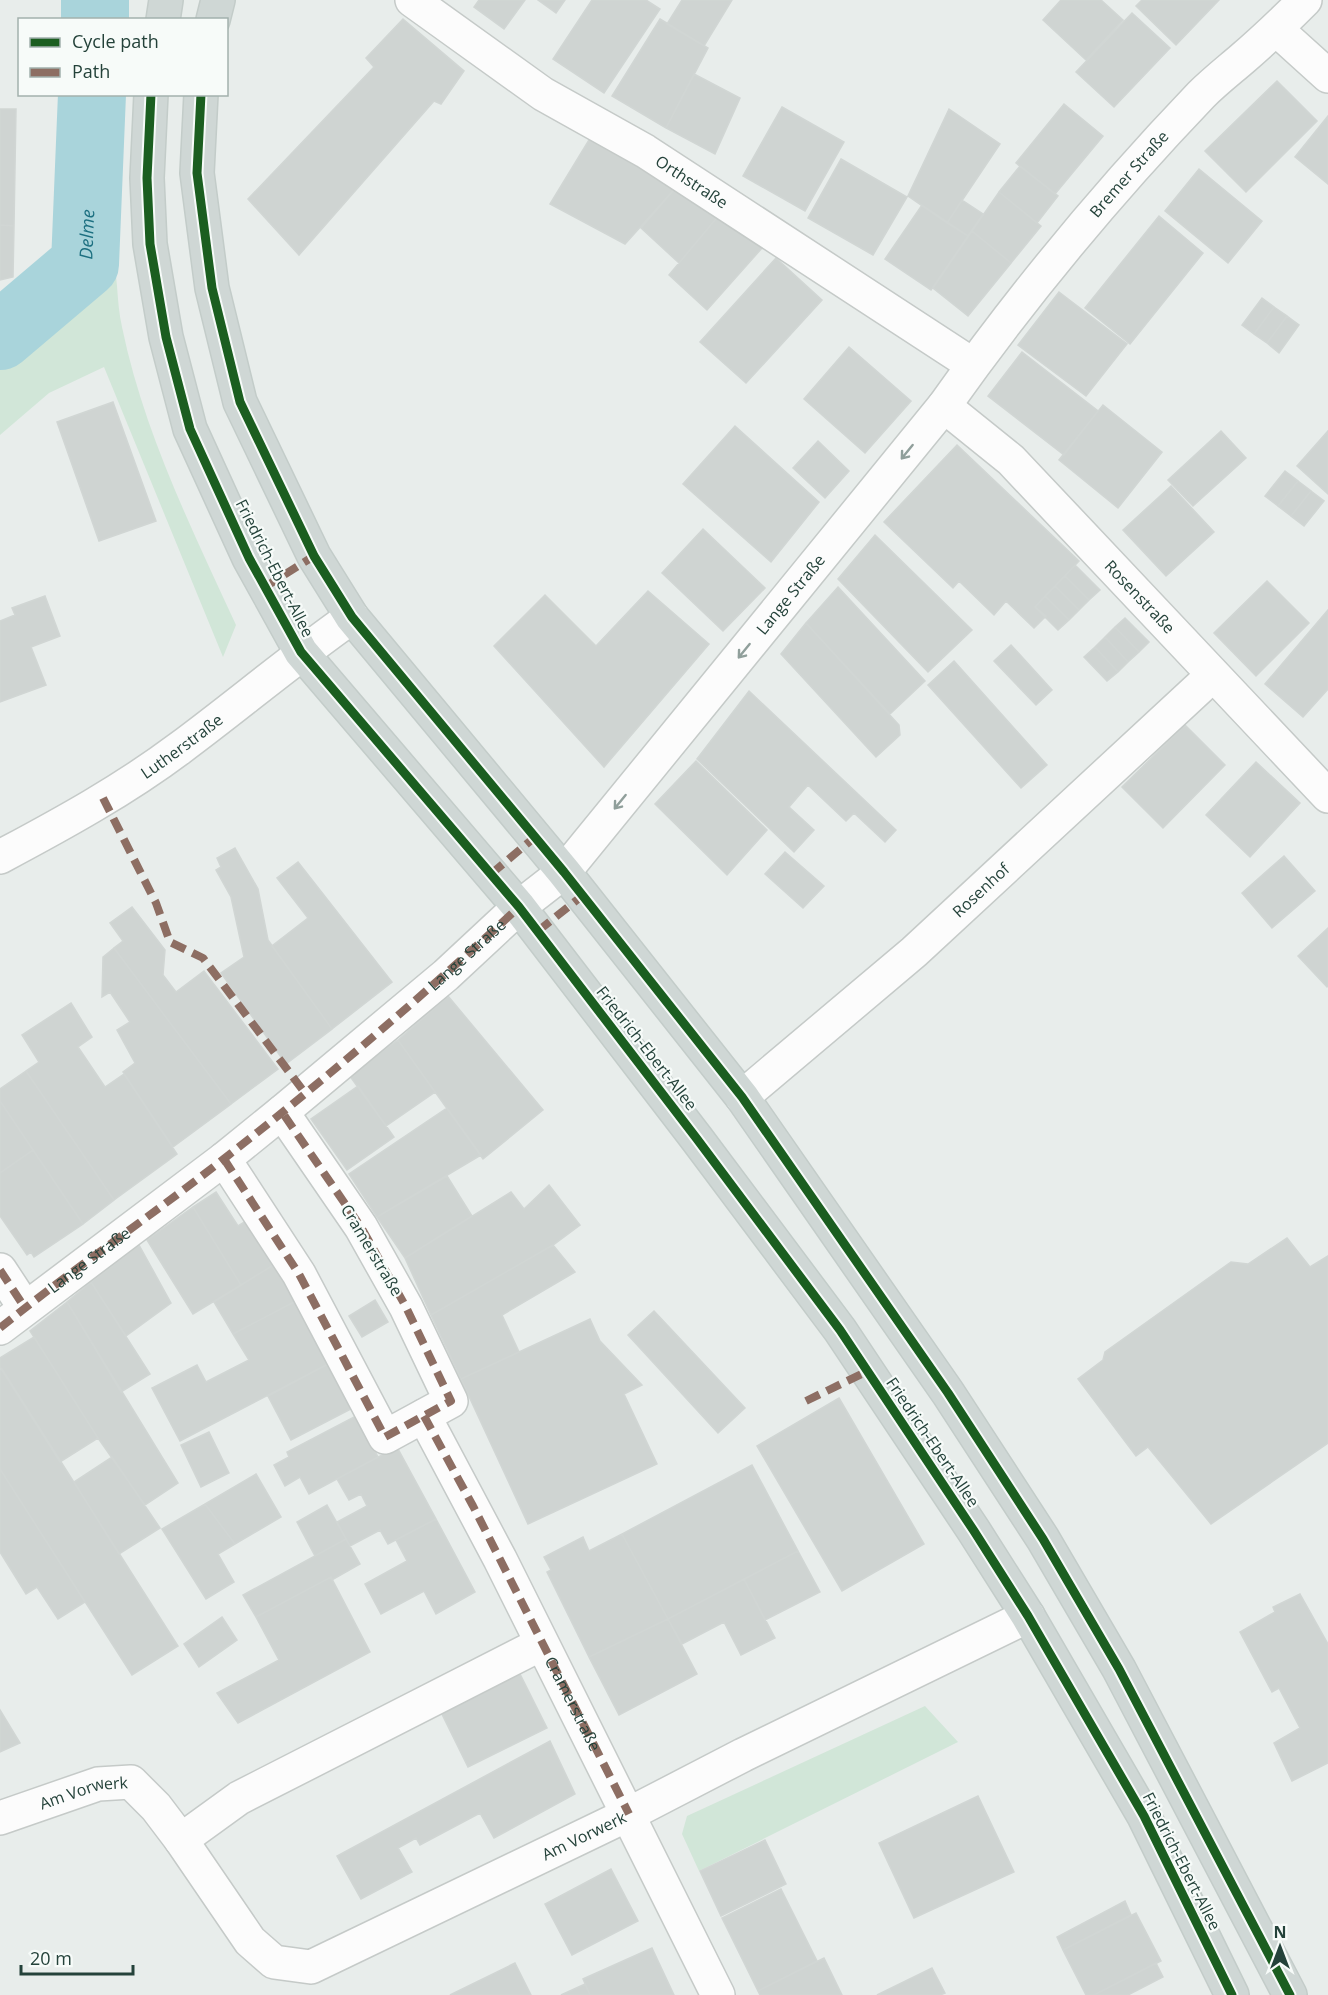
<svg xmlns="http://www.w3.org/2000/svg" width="1328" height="1995" viewBox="0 0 1328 1995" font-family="'Open Sans',sans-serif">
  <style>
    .green { fill: #d1e6d8 }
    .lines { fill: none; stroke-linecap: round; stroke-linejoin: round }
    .river { stroke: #a9d4db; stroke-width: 68 }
    .building { fill: #cfd4d2; stroke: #d1d6d4; stroke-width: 1.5 }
    .minor-casing { stroke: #c5cac8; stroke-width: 36 }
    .major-casing { stroke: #c3ccc9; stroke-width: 36 }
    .minor { stroke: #fcfcfc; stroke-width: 33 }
    .major { stroke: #cfd7d5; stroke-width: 33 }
    .quiet { stroke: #8d6e63; stroke-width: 8; stroke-dasharray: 15 8; stroke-linecap: butt }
    .cycleway-casing { stroke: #f7fbf9; stroke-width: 13 }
    .cycleway { stroke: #1b5e20; stroke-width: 9 }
    .oneway { stroke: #909f9b }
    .labels { text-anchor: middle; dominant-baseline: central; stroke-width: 4.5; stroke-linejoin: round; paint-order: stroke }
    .street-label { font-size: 16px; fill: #24423a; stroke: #f7fbf9 }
    .water-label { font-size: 18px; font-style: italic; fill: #1c6f80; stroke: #f7fbf9 }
  </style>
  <rect width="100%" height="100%" fill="#e8edeb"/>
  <path class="green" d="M75 0H120L119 19H76Z
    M78 95H114C111 158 110 222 117 286 118 300 119 314 122 327 144 433 191 527 236 625L223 657 104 367 49 393 0 435V323L71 260 79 128Z
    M925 1706 958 1742 699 1871 682 1834 687 1816Z"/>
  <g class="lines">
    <g class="river">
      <path d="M95 20V0"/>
      <path id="s1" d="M0 336 85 264 92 94"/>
    </g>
  </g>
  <path class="building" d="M479 0H525L504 29 474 7Z
    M538 0H565L556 13Z
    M592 0H646L660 9 604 93 553 59Z
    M682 0H732L704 46 667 24Z
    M1061 0H1101L1123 20 1086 60 1043 20Z
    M1142 0H1219L1176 45 1136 6Z
    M1132 13 1170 48 1114 107 1076 72Z
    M403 19 464 71 441 104 434 101 299 255 248 199 374 67 366 58Z
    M660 19 708 48 666 128 612 96Z
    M694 74 740 98 715 154 666 128Z
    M1277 81 1317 121 1246 192 1205 151Z
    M1064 104 1103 136 1055 194 1016 163Z
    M782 107 844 142 805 211 743 176Z
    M0 109H16L14 226 0 225Z
    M949 109 1000 144 947 223 908 196Z
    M1328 116V184L1295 157Z
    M592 135 679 184 625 244 550 204Z
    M841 159 907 197 873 255 808 218Z
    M1020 166 1058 196 1037 223 999 192Z
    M1199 169 1262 221 1228 263 1165 211Z
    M679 184 720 214 679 263 641 228Z
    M999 192 1041 226 1011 263 972 231Z
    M962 200 983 214 968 236 947 223Z
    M922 205 968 236 931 290 885 259Z
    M720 214 762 248 707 310 669 275Z
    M1159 216 1203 253 1130 344 1085 308Z
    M0 225 14 226 13 277 0 280Z
    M972 231 1011 263 968 316 933 288Z
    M776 258 822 300 746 383 700 342Z
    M1059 292 1127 344 1086 396 1018 345Z
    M1262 298 1274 307 1254 334 1242 325Z
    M1274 307 1287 316 1267 343 1254 334Z
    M1287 316 1299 325 1279 353 1267 343Z
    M849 347 911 401 865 453 804 399Z
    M1022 352 1098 411 1064 455 988 396Z
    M113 402 156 521 99 541 57 422Z
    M1103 405 1162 452 1118 508 1059 460Z
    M735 426 819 502 771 562 683 484Z
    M1221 431 1246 458 1193 506 1168 480Z
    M1328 431V494L1297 466Z
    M818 441 849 471 825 498 793 468Z
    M957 445 1079 561 1035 607 1046 616 1034 628 1006 601 994 615 959 581 953 588 884 522Z
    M1285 471 1298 481 1278 506 1265 496Z
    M1298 481 1311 491 1291 516 1278 506Z
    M1171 486 1214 532 1166 576 1123 530Z
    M1311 491 1324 501 1304 526 1291 516Z
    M703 529 765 588 723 631 662 573Z
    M875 535 972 630 928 672 838 579Z
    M1075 565 1100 590 1089 600 1065 576Z
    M1065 576 1089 600 1079 610 1055 586Z
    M1267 581 1309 623 1256 676 1214 633Z
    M1055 586 1079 610 1069 620 1045 596Z
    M838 587 925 681 890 714 806 623Z
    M648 591 709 644 604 767 494 646 545 595 596 646Z
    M45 596 60 636 31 647 46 685 0 702V621L15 615 12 608Z
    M1045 596 1069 620 1058 630 1035 607Z
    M1328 610V689L1303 717 1265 684Z
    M1125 618 1149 642 1139 652 1115 627Z
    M806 623 899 725 900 735 876 757 781 654Z
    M1115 627 1139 652 1128 662 1105 637Z
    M1105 637 1128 662 1118 672 1095 647Z
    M1011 645 1052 690 1036 705 994 661Z
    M1095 647 1118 672 1107 681 1084 657Z
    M954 661 1047 765 1021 788 928 685Z
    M749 691 896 830 885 842 854 813 846 821 808 785 789 807 814 830 794 852 697 759Z
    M1185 725 1225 765 1163 828 1122 787Z
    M696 761 767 830 727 875 655 804Z
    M1256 762 1300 803 1250 857 1206 815Z
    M235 848 258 889 268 940 332 1029 286 1064 221 973 244 957 231 897 216 870 221 867 217 858Z
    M785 852 824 886 803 908 765 874Z
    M1284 856 1315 891 1272 928 1242 893Z
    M298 862 392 982 332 1029 272 946 308 918 277 878Z
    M132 907 165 950 163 975 176 992 204 971 278 1069 231 1104 114 948 123 941 110 923Z
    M1328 928V986L1327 987 1298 956Z
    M114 948 231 1104 173 1147 123 1072 135 1063 117 1030 130 1022 110 992 102 997 103 957Z
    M448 996 543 1110 483 1159 398 1040Z
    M71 1003 92 1037 78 1047 105 1087 124 1074 177 1154 114 1200 26 1071 39 1062 22 1035Z
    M398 1040 435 1092 386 1126 349 1075Z
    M26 1071 114 1200 83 1224 0 1101V1089Z
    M358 1086 394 1137 347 1170 311 1119Z
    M0 1101 33 1150 0 1173Z
    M447 1108 481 1155 377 1217 349 1174Z
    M33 1150 83 1224 34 1257 31 1252 27 1255 0 1216V1173Z
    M447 1176 472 1216 405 1258 377 1217Z
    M549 1185 580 1225 553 1245 431 1315 405 1258 511 1192 524 1209Z
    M216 1192 238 1226 246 1221 275 1264 241 1285 193 1207Z
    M193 1207 241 1285 193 1314 147 1240Z
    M1287 1238 1310 1267 1328 1256V1443L1211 1524 1148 1447 1136 1456 1078 1379 1103 1360 1105 1352 1231 1262 1248 1264Z
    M139 1245 171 1303 126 1336 91 1282Z
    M553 1245 575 1272 502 1315 519 1352 461 1379 431 1315Z
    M275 1264 296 1301 233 1334 214 1302Z
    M91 1282 150 1374 121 1392 67 1302Z
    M375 1300 388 1322 362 1337 349 1316Z
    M296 1301 328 1364 180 1441 152 1388 197 1365 206 1382 249 1360 233 1334Z
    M67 1302 178 1483 145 1505 98 1438 30 1331Z
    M654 1311 745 1408 718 1433 628 1335Z
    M590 1319 600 1341 642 1385 624 1394 657 1464 528 1524 461 1379Z
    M34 1337 98 1438 60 1462 0 1367V1358Z
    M328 1364 351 1409 291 1440 268 1396Z
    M2 1369 178 1646 132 1675 0 1469V1370Z
    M839 1398 924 1544 842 1591 757 1446Z
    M356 1416 378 1457 309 1494 300 1477 285 1486 274 1465 289 1457 287 1452Z
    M209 1432 229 1473 201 1487 181 1445Z
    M397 1447 436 1519 388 1544 380 1530 350 1546 337 1522 367 1506 361 1494 349 1500 337 1479Z
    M112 1457 160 1528 119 1554 74 1482Z
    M752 1465 798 1551 668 1619 622 1534Z
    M0 1469 85 1602 58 1619 37 1587 26 1594 0 1552Z
    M256 1474 281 1517 235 1544 205 1504Z
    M205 1504 235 1544 218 1554 234 1582 206 1599 162 1529Z
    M327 1505 346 1539 315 1556 297 1522Z
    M436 1519 475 1592 436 1614 424 1591 381 1614 365 1584 407 1561 396 1540Z
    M622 1534 668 1619 589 1657 547 1572 551 1570 544 1557 583 1537 589 1551Z
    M346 1539 360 1564 332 1580 331 1577 256 1617 243 1595Z
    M798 1551 820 1592 765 1620 744 1579Z
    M331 1577 370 1652 238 1723 217 1693 279 1660 256 1617Z
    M744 1579 775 1638 741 1655 724 1622 682 1644 668 1619Z
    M1300 1594 1328 1644V1763L1292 1781 1274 1743 1300 1728 1279 1688 1272 1692 1240 1632 1275 1612 1273 1607Z
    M222 1617 237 1640 199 1667 184 1644Z
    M668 1619 697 1674 619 1715 589 1657Z
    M516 1666 547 1728 468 1767 437 1704Z
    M0 1710 20 1743 0 1752Z
    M550 1741 575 1794 494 1838 480 1813 420 1845 416 1838 398 1848 412 1872 361 1899 337 1856Z
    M978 1796 1014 1872 914 1918 879 1843Z
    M765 1840 786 1884 721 1916 700 1871Z
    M611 1869 638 1921 572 1955 545 1904Z
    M781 1889 817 1961 758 1991 722 1918Z
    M1125 1901 1131 1915 1063 1950 1057 1937Z
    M1136 1913 1161 1961 1094 1995H1086L1063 1950Z
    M652 1948 674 1995H590L583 1979Z
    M824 1958 842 1995H760L758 1991Z
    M515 1963 531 1995H450Z
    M1156 1963 1163 1977 1128 1995H1094Z
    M932 1968 945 1993 940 1995H877Z
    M585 1984 590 1995H561Z"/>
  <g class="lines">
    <defs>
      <g id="minor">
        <path id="s2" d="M412 0 543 94 645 151 973 365"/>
        <path d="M1276 29 1328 76"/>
        <path id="s3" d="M944 406 1011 460 1328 796"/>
        <path id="s4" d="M0 857C62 824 124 790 180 748 238 705 292 659 352 617"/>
        <path id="s5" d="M742 1097 914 952 1213 675"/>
        <path d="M224 1159 299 1274 385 1437 451 1401 406 1307 361 1227 282 1112"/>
        <path d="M0 1270 25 1308"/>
        <path id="s6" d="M0 1328 224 1159 282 1112 446 975 519 907 564 872 944 406C1022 296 1108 192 1201 95 1214 82 1228 71 1242 59 1264 40 1285 20 1305 0"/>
        <path d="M424 1416 500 1559 718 1995"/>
        <path id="s7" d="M0 1818 98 1784 131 1782 156 1807 181 1840 250 1941 274 1962 311 1967 629 1814 743 1755 1028 1616"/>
        <path d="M181 1840 239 1798 541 1644"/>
      </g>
      <path id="major" d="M163 20 166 0
        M213 20 218 0
        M151 94 147 178 150 244 166 337 190 429 249 558 301 652 519 907 697 1139 840 1330 974 1531 1028 1616 1144 1816 1232 1995
        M201 94 197 173 212 288 240 402 314 556 352 617 564 872 742 1097 948 1393 1043 1539 1119 1669 1290 1995"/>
    </defs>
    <use href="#minor" class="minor-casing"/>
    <use href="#major" class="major-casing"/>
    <use href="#minor" class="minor"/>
    <use href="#major" class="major"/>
    <g class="quiet">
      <path d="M265 587 314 556"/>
      <path d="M103 798 156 903 170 942 203 958 305 1093"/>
      <path d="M491 874 535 837"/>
      <path d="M538 931 583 895"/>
      <path d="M224 1159 299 1274 385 1437 451 1401 406 1307 361 1227 282 1112"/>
      <path d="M0 1270 25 1308"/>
      <path id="s8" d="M0 1328C73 1269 151 1216 225 1158 327 1078 425 994 519 907"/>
      <path d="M806 1401 868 1371"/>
      <path id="s9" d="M424 1416 473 1506 629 1814"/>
    </g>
    <defs>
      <path id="cycleway" d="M151 94 147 178 150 244 166 337 190 429 249 558 301 652 519 907 697 1139 840 1330 974 1531 1028 1616 1144 1816 1232 1995
        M201 94 197 173 212 288 240 402 314 556 352 617 564 872 742 1097 948 1393 1043 1539 1119 1669 1290 1995"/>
    </defs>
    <use href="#cycleway" class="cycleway-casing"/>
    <use href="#cycleway" class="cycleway"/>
  </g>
  <defs><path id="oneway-shaft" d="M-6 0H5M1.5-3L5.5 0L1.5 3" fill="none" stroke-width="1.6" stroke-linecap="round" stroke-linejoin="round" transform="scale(1.5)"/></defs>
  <g class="oneway">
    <use href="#oneway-shaft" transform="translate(907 452) rotate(129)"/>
    <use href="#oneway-shaft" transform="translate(744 651) rotate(129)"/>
    <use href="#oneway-shaft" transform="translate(620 802) rotate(129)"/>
  </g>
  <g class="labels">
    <g class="street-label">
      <text stroke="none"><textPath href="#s6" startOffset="1624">Bremer Straße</textPath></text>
      <text stroke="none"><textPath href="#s2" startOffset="334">Orthstraße</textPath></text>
      <text transform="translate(275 568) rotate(63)">Friedrich-Ebert-Allee</text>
      <text stroke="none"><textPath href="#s6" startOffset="1084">Lange Straße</textPath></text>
      <text stroke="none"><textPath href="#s3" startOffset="274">Rosenstraße</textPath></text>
      <text stroke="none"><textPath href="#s4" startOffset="213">Lutherstraße</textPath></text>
      <text stroke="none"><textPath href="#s5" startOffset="316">Rosenhof</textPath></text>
      <text stroke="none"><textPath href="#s8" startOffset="598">Lange Straße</textPath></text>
      <text transform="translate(647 1048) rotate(52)">Friedrich-Ebert-Allee</text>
      <text transform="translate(372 1250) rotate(59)">Cramerstraße</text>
      <text stroke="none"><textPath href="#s8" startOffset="112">Lange Straße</textPath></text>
      <text transform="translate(933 1442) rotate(56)">Friedrich-Ebert-Allee</text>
      <text stroke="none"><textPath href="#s9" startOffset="324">Cramerstraße</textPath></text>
      <text stroke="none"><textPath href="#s7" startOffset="88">Am Vorwerk</textPath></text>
      <text stroke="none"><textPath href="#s7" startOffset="708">Am Vorwerk</textPath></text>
      <text transform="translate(1182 1861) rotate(63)">Friedrich-Ebert-Allee</text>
    </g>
    <g class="water-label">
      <text stroke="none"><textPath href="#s1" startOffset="141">Delme</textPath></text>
    </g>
  </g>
  <rect x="18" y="18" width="210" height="78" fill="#f7fbf9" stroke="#a3b1ad" stroke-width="1.5"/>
  <rect x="30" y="38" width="30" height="9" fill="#1b5e20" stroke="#a3b1ad" stroke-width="1.5"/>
  <text x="72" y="48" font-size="18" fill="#24423a">Cycle path</text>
  <rect x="30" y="68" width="30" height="9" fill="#8d6e63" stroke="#a3b1ad" stroke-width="1.5"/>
  <text x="72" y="78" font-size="18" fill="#24423a">Path</text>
  <g transform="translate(1280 1947)" stroke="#f7fbf9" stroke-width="4.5" paint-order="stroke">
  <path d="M0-4.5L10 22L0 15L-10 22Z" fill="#24423a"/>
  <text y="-9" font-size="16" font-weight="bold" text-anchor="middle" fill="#24423a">N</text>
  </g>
  <path d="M21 1965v9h112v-9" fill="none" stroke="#24423a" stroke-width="3"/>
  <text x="30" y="1965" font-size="18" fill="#24423a" stroke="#f7fbf9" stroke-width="4.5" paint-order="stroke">20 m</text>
</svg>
